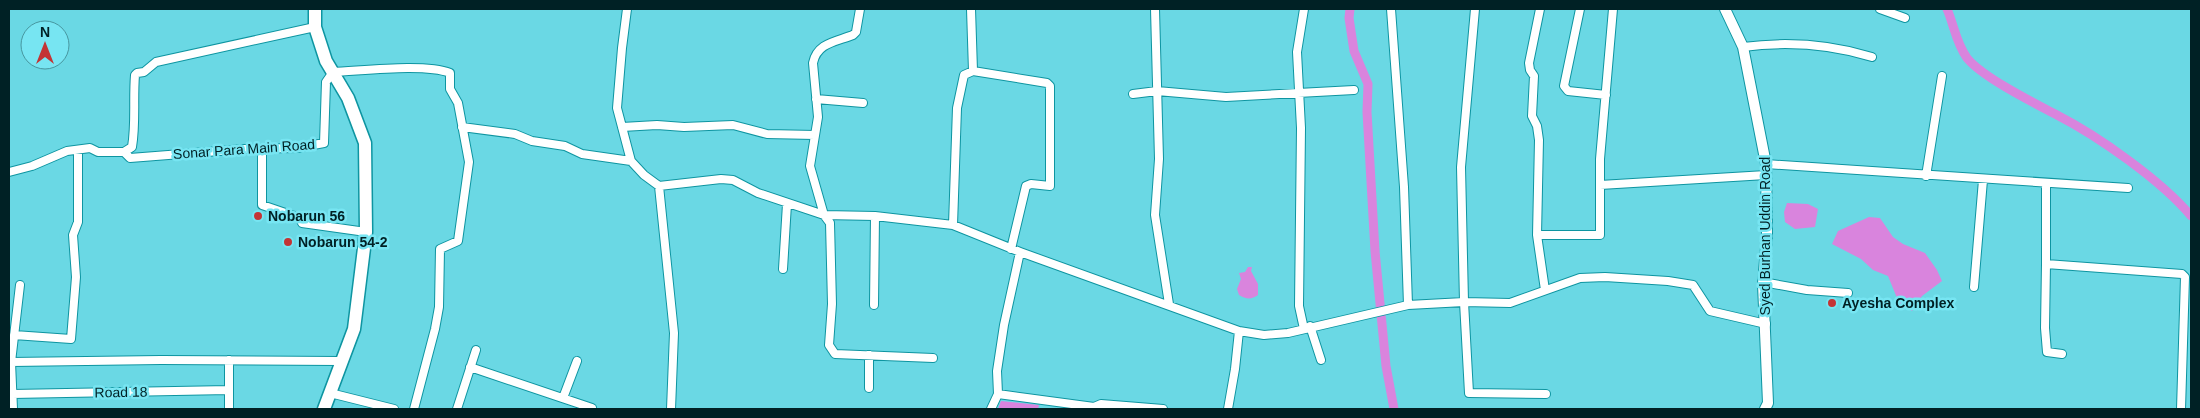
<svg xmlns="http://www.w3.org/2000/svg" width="2200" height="418" viewBox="0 0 2200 418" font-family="Helvetica,sans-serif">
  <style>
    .water { fill: #d984dd }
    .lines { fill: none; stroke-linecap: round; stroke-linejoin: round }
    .canal { stroke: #d984dd; stroke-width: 9 }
    .minor-casing { stroke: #0e95a1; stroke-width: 10 }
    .tertiary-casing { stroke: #0e95a1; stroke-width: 12 }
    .primary-casing { stroke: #0e95a1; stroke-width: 15 }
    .minor { stroke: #fff; stroke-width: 8 }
    .tertiary { stroke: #fff; stroke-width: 10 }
    .primary { stroke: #fff; stroke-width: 12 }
    .poi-dot { fill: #c33435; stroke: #77e5f2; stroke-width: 2 }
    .labels { text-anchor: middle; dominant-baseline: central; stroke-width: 5; stroke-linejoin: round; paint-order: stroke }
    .street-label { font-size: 14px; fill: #002125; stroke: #77e5f2 }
    .poi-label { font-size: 14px; font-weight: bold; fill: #002125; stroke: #77e5f2; text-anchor: start }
  </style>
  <rect width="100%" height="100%" fill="#6ad8e4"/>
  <path class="water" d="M1787 203 1808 204 1818 209 1815 227 1795 229 1785 222 1784 212Z
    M1869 217 1880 218 1893 237 1903 244 1925 253 1937 270 1942 281 1922 296 1912 311 1899 303 1888 276 1873 270 1861 259 1832 244 1838 231Z
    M1248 267H1252L1251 271 1258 284V295C1251 300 1246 299 1239 295L1237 289 1241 279 1239 273 1245 272Z
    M1001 401 1039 405 1038 409H998Z"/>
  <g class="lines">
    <path class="canal" d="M1350 9 1349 18 1354 51 1368 84 1367 112 1375 251 1386 366 1394 409
      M1947 9C1954 25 1956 43 1967 58 1982 77 2034 103 2057 115 2098 136 2162 181 2191 216"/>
    <defs>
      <path id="minor" d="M627 9 622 48 617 108 631 161 644 175 659 186 674 333 671 409
        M860 9 856 32 853 35C835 42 817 43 813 63L818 117 810 166 824 215 830 223 832 304 829 345 835 354 933 358
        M1155 9 1159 159 1155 215 1169 304
        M1391 9 1404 187 1408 305
        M1475 9 1461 167 1464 302 1469 393 1546 394
        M1580 9 1564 86 1568 91 1606 95
        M1880 9 1905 18
        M1743 47C1787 41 1829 44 1872 57
        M973 71 1047 83 1050 86V186L1031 184 1026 186 1011 249
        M1133 94 1157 91 1226 97 1354 90
        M816 99 863 103
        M462 127 515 134 532 141 565 146 582 154 631 161
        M622 127 657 125 684 127 733 125 767 134 815 135
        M262 149V205L300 218 302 223 366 232
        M124 152 132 147C136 124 133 99 135 75L137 73 144 72 156 62 315 27
        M1766 164 2128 188
        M9 172 32 166 67 151 90 148 98 152H124L130 158 245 149 297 148 324 143 326 82 333 72C361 71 425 63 450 73V89L458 103 469 162 458 241 440 249 439 307 435 329 414 409
        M1926 176 1942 76
        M2046 184V264L2182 274 2185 277 2181 409
        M1600 185 1766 175
        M659 186 721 179 733 180 758 193 824 215 875 216 953 225 1020 252 1239 331 1264 335 1288 333 1408 305 1464 302 1510 303 1580 278 1605 277 1668 281 1693 285 1710 311 1766 324
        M953 225 957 108 964 75 973 71 971 9
        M1537 235 1539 140 1537 126 1532 116 1534 76 1530 70 1529 63 1540 9
        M2046 264 2045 328 2047 352 2062 354
        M783 269 787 204
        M1763 282 1807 290 1848 293
        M1974 287 1983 180
        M1545 290 1537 235H1600V159L1613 9
        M874 305 875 216
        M1310 326 1321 360
        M1304 329 1299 306 1301 128 1297 52 1304 9
        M14 335 71 339 76 277 73 235 78 222V150
        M869 355V388
        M229 360V409
        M11 362 161 360 340 361
        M470 367 592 408
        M330 393 394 409
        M12 394 229 390
        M998 394 1094 407 1101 404 1163 409
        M563 398 577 361
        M13 409 11 362 20 285
        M457 409 476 350
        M991 409 998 394 997 371 1004 325 1020 252
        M1228 409 1235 369 1239 331"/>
      <path id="tertiary" d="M1725 9 1743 47 1766 164 1767 236 1763 284 1768 403 1765 409"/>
      <path id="primary" d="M315 9V27L326 61 348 98 365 143 366 232 354 329 324 409"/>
    </defs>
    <use href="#minor" class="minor-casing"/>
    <use href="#tertiary" class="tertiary-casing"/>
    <use href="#primary" class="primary-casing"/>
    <use href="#minor" class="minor"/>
    <use href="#tertiary" class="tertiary"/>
    <use href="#primary" class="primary"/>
  </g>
  <g class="poi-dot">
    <circle cx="258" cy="216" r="5"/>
    <circle cx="288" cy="242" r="5"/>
    <circle cx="1832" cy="303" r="5"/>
  </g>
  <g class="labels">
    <g class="street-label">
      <text transform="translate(244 149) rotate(-4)">Sonar Para Main Road</text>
      <text transform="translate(1765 236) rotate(-90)">Syed Burhan Uddin Road</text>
      <text transform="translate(121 392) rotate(-1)">Road 18</text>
    </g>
    <g class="poi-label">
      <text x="268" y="216">Nobarun 56</text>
      <text x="298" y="242">Nobarun 54-2</text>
      <text x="1842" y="303">Ayesha Complex</text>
    </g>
  </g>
  <rect width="2200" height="418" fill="none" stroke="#002125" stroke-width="20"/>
  <g transform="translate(45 45)"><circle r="24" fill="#77e5f2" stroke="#4797a0"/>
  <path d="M0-4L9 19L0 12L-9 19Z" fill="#c33435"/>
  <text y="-8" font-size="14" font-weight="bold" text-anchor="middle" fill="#002125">N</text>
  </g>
</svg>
